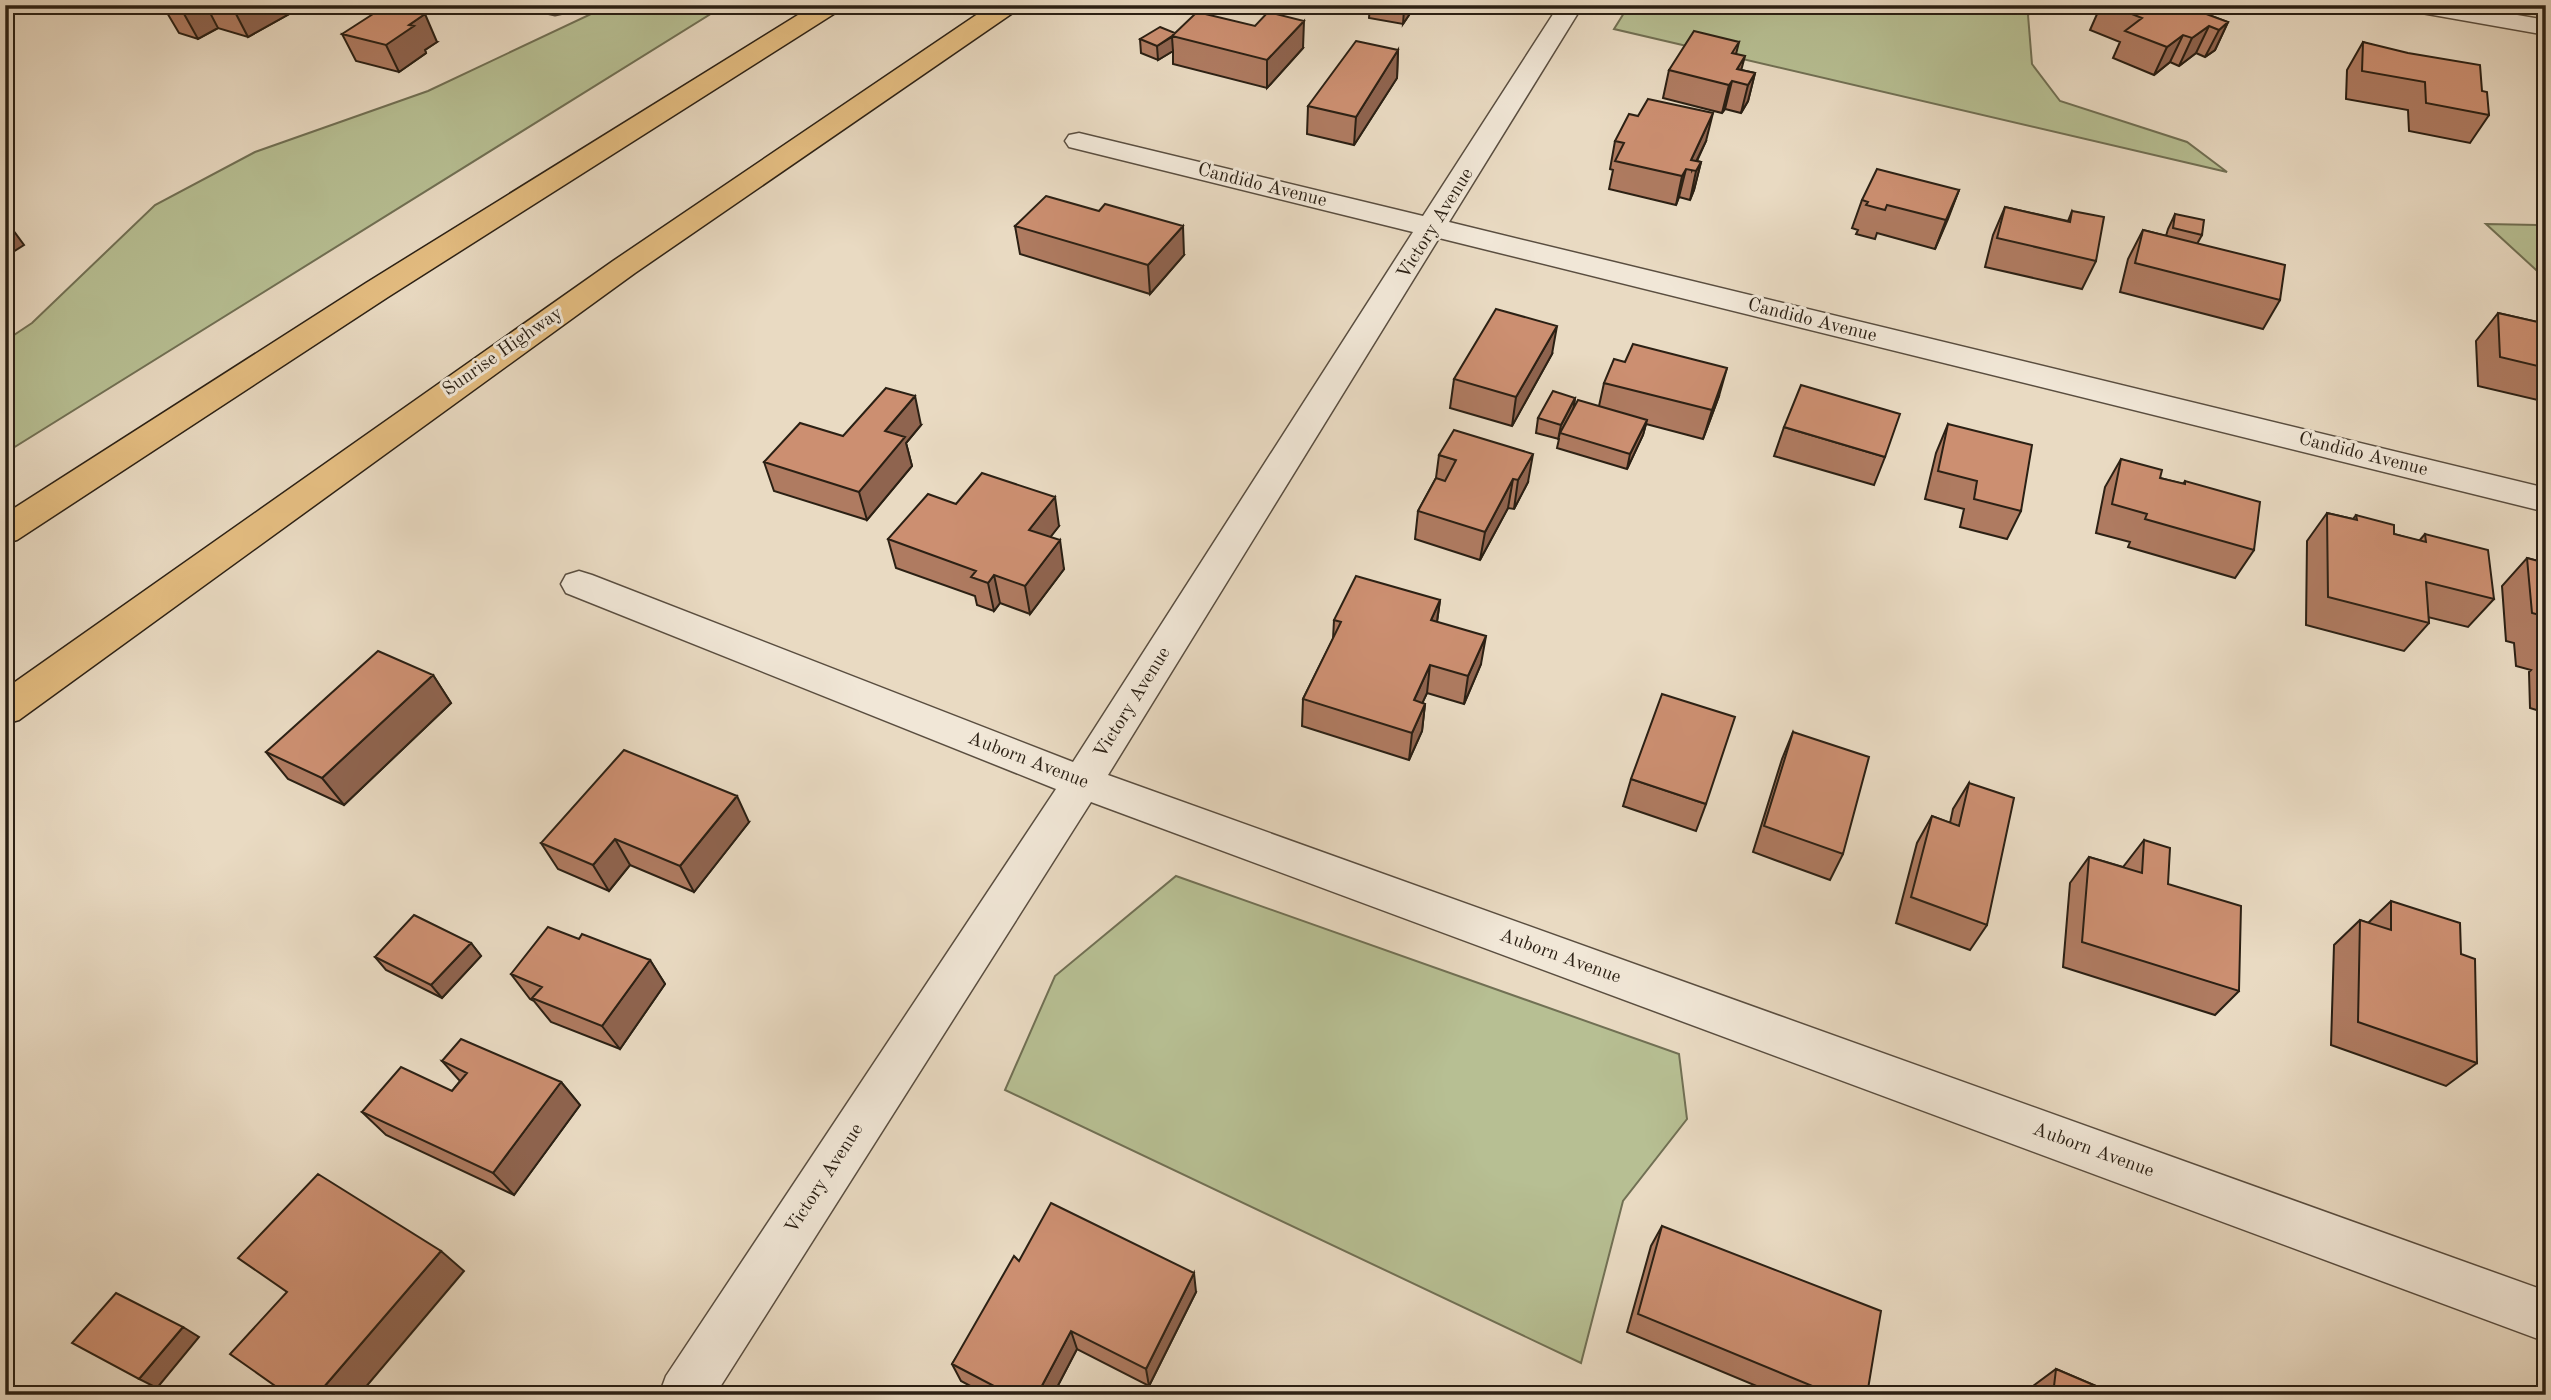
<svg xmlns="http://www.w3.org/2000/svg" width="2551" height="1400" viewBox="0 0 2551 1400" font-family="'Old Standard TT',serif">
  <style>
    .green { fill: #b7bf93; stroke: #717054; stroke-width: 2 }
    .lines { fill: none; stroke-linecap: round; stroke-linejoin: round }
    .minor-casing { stroke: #5a4e40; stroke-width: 3 }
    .highway-casing { stroke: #2b2014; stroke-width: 3 }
    .minor { fill: #f1e7d7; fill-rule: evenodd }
    .highway { fill: #e4bd81; fill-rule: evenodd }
    .wall { fill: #af7b61; stroke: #2b2014; stroke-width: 2 }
    .shaded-wall { fill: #8f644f; stroke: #2b2014; stroke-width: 2 }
    .building { fill: #cc8f71; stroke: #2b2014; stroke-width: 2 }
    .labels { text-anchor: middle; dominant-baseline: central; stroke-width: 6; stroke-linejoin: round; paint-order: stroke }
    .street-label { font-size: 19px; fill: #2b2014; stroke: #f1e7d7 }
  </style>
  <rect width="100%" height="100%" fill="#e9dac2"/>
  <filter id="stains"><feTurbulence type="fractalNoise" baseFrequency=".00286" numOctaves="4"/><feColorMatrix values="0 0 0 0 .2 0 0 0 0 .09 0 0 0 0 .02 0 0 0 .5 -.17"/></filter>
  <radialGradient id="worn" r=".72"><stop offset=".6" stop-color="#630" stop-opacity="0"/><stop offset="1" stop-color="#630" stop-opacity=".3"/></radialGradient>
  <path class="green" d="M610 5H725L5 453V341L32 323 155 205 255 152 428 91Z
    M1629 5H2043L2028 15 2032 64 2060 101 2187 142 2227 172 1614 29Z
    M2486 224 2537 225 2546 227V279Z
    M1176 876 1679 1054 1687 1119 1623 1201 1581 1363 1005 1090 1055 976Z"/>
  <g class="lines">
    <defs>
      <path id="minor" d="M530 5H565L567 8 564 13 555 15 533 10Z
        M1559 5H1583L1449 222 2546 488V512L1439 238 1108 775 2546 1291V1342L1091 802 715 1395H659L666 1376 1056 789 566 593 561 584 566 575 579 571 592 575 1073 762 1413 232 1069 147 1065 141 1069 135 1079 133 1423 216Z
        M2404 5H2459L2546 20V35L2416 12 2407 10Z"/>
      <path id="highway" d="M814 5H843L840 10 388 297 17 540 5 543V514L366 283Z
        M991 5H1020L1017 10 635 273 19 720 5 724V689L613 261Z"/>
    </defs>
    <use href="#minor" class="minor-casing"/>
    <use href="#highway" class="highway-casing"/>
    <use href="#minor" class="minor"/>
    <use href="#highway" class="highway"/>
  </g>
  <path class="wall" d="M164 5H284L289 14 248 37 218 28 198 39 179 33 163 6Z
    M1370 5H1414L1412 7 1411 12 1403 24 1369 18Z
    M2101 5H2182L2228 22 2215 50 2205 57 2196 53 2179 66 2170 62 2154 75 2113 58 2120 42 2090 30Z
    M1175 33 1303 48 1267 88 1173 64V51L1158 60 1141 53 1140 39Z
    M342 34 437 42 425 50 426 53 399 72 356 61Z
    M1739 42 1736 54 1741 70 1755 73 1748 101 1741 113 1725 109 1722 113 1663 98 1669 70Z
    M2363 42 2482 91 2489 115 2470 143 2409 131 2408 110 2346 99 2347 70Z
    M1398 50 1397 78 1354 145 1307 134 1308 106Z
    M1615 141H1706L1697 161 1701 162 1694 190 1690 200 1679 197 1676 205 1609 189 1613 170 1610 169Z
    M1959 190 1935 249 1877 233 1875 239 1856 234 1858 230 1852 228 1862 200Z
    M2005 207 2068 221 2072 211 2096 261 2082 289 1985 267 1993 235Z
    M2175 214 2202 235 2197 244 2280 300 2263 329 2120 292 2128 259 2143 230 2166 236 2168 229Z
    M1015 226 1184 255 1150 294 1020 254Z
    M2498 313 2546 324V402L2478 386 2476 341Z
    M1552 354 1512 426 1450 408 1454 379Z
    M1604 383 1719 396 1703 439 1646 424 1643 435 1627 469 1557 448 1559 439 1536 433 1538 418 1575 398 1573 409 1599 406Z
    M1948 424 2021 511 2007 539 1960 527 1964 509 1925 499 1936 453Z
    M921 425 906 443 912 466 867 520 774 491 764 462 843 436Z
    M1784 427 1885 457 1874 485 1774 456Z
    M1439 455 1528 482 1514 509 1508 508 1480 560 1415 539 1418 511 1436 478Z
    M2121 459 2160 478 2183 484 2185 481 2254 550 2235 578 2128 547 2130 542 2096 533 2105 487Z
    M956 504 1059 526 1050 537 1064 569 1030 614 1000 603 994 611 977 605 975 596 896 568 888 539Z
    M2327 513 2353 519 2356 515 2394 534 2419 541 2425 534 2494 599 2468 627 2428 617 2429 623 2404 651 2306 625 2307 541Z
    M2527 558 2546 563V713L2530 708 2529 672 2531 670 2516 666 2514 643 2506 641 2502 586Z
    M1440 600 1437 622 1481 664 1464 704 1427 693 1422 703 1425 704 1422 731 1409 760 1302 726 1303 699 1333 639 1334 620Z
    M433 675 451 703 344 805 288 779 266 752Z
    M1793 732 1843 854 1830 880 1753 852 1782 759Z
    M1631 779 1706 804 1696 831 1623 806Z
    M1969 783 1987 925 1970 950 1896 923 1917 843 1932 816 1950 823 1953 809Z
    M749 822 694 892 630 865 609 891 558 869 541 843Z
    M2144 840 2168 884 2239 991 2215 1015 2063 967 2070 883 2089 857 2123 867Z
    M2391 901 2461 954 2477 1063 2446 1086 2331 1045 2334 945 2360 920 2368 923Z
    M579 939 650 960 665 984 620 1049 551 1022 534 1001 530 999 511 974Z
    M471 943 481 956 442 998 386 970 375 957Z
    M442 1061 561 1082 580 1105 514 1195 386 1135 362 1112 452 1091 460 1081Z
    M1662 1226 1867 1395H1778L1627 1332 1651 1246Z
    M1019 1261 1196 1292 1149 1386 1077 1349 1053 1395H987L961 1381 952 1364Z
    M2056 1369 2117 1395H2032L2033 1386Z"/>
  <path class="shaded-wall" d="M195 5H206L218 28 198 39 183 12Z
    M242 5H284L289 14 248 37 234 10Z
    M1407 5H1412L1411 12 1403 24 1404 10Z
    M425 14 437 42 425 50 426 53 399 72 386 45 409 25Z
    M1304 21 1303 48 1267 88V60Z
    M2228 22 2215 50 2205 57 2219 30Z
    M2209 26 2196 53 2179 66 2192 38Z
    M2183 35 2170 62 2154 75 2167 47Z
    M1172 37 1173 51 1158 60 1157 46Z
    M1398 50 1397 78 1354 145 1356 117Z
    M1745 56 1738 82 1737 69Z
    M1755 73 1748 101 1741 113 1748 85Z
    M1732 81 1725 109 1722 113 1729 85Z
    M1713 113 1706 141 1692 170 1691 160Z
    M1701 162 1694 190 1690 200 1696 171Z
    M1686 169 1679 197 1676 205 1682 176Z
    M1959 190 1948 219 1935 249 1946 220Z
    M5 219 24 245 5 257Z
    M1183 226 1184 255 1150 294 1148 265Z
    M1557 326 1552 354 1512 426 1516 397Z
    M1727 368 1719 396 1703 439 1712 410Z
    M915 396 921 425 906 443 912 466 867 520 859 492 885 431Z
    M1575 398 1573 412 1560 433 1558 440 1561 425Z
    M1647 420 1643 435 1627 469 1630 454Z
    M1533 454 1528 482 1514 509 1518 480Z
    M1513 479 1508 508 1480 560 1485 532Z
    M1055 497 1059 526 1034 558 1029 530Z
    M1060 540 1064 569 1030 614 1025 586Z
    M994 575 1000 603 994 611 988 583Z
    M1440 600 1436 628 1431 620Z
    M1486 636 1481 664 1464 704 1468 676Z
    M1430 665 1427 693 1411 728 1414 700Z
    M433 675 451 703 344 805 322 778Z
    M1425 704 1422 731 1409 760 1412 733Z
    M737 796 749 822 694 892 680 866Z
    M615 839 630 865 609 891 593 865Z
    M471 943 481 956 442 998 431 985Z
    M650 960 665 984 620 1049 602 1026Z
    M561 1082 580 1105 514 1195 493 1173Z
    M441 1251 464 1271 359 1395H317Z
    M1194 1273 1196 1292 1149 1386 1146 1369Z
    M183 1327 199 1337 157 1388 139 1379Z
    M1071 1331 1077 1349 1053 1395H1037Z"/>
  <path class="building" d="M164 5H195L183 12 163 6Z
    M219 5H242L234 10Z
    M387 5 425 14 409 25 414 26 386 45 342 34Z
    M1375 5H1407L1404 10Z
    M2109 5H2182L2228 22 2219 30 2209 26 2192 38 2183 35 2167 47 2125 31 2142 18Z
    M1197 12 1255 26 1268 12 1304 21 1267 60 1172 36Z
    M1160 27 1175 33 1172 36 1157 46 1140 39Z
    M1694 31 1739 42 1732 53 1745 56 1737 69 1755 73 1748 85 1732 81 1729 85 1669 70Z
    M1356 41 1398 50 1356 117 1308 106Z
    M2363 42 2408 53 2480 65 2482 91 2487 92 2489 115 2426 103 2425 82 2362 71Z
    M1648 99 1713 113 1691 160 1701 162 1696 171 1686 169 1682 176 1615 161 1624 143 1615 141 1629 114 1638 116Z
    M1877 169 1959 190 1946 220 1887 205 1885 210 1866 205 1868 202 1862 200Z
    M1046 196 1099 211 1105 204 1183 226 1148 265 1015 226Z
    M2005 207 2070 222 2072 211 2104 217 2096 261 1997 238Z
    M2175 214 2204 220 2202 235 2173 228Z
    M2143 230 2285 265 2280 300 2135 263Z
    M1496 309 1557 326 1516 397 1454 379Z
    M2498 313 2546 324V368L2500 357Z
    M1633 344 1727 368 1712 410 1604 383 1614 359 1625 362Z
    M1801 385 1900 414 1885 457 1784 427Z
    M886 388 915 396 885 431 905 437 859 492 764 462 800 423 843 436Z
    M1553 391 1575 398 1561 425 1538 418Z
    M1578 400 1647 420 1630 454 1560 433Z
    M1948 424 2032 445 2021 511 1974 499 1977 481 1938 471Z
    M1454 430 1533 454 1518 480 1513 479 1485 532 1418 511 1436 478 1445 481 1456 460 1439 455Z
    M2121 459 2162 470 2160 478 2185 484V481L2260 502 2254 550 2145 519 2147 514 2112 504Z
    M982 473 1055 497 1029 530 1060 540 1025 586 994 575 988 583 971 577 976 571 888 539 928 494 956 504Z
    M2327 513 2357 520 2356 515 2394 525V534L2426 542 2425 534 2488 550 2494 599 2426 582 2429 623 2328 597Z
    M2527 558 2546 563V639L2542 638 2540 615 2532 613Z
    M1356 576 1440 600 1431 620 1486 636 1468 676 1430 665 1414 700 1425 704 1412 733 1303 699 1341 622 1334 620Z
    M378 651 433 675 322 778 266 752Z
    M2543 658H2546V694H2545Z
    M1662 694 1735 717 1706 804 1631 779Z
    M1793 732 1869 757 1843 854 1764 826Z
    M624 750 737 796 680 866 615 839 593 865 541 843Z
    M1969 783 2014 798 1987 925 1911 897 1932 816 1959 826Z
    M2144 840 2170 848 2168 884 2241 906 2239 991 2082 942 2089 857 2142 873Z
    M2391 901 2460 923 2461 954 2475 959 2477 1063 2358 1022 2360 920 2391 930Z
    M414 915 471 943 431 985 375 957Z
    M548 927 579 939 582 934 650 960 602 1026 532 998 542 987 511 974Z
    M461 1039 561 1082 493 1173 362 1112 401 1067 452 1091 467 1073 442 1061Z
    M318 1174 441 1251 317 1395H288L230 1354 287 1292 238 1258Z
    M1051 1203 1194 1273 1146 1369 1071 1331 1037 1395H1011L952 1364 1014 1256 1019 1261Z
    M1662 1226 1881 1311 1867 1395H1834L1638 1314Z
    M116 1293 183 1327 139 1379 72 1343Z
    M2056 1369 2117 1395H2053Z"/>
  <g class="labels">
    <g class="street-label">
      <text transform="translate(1262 186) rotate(14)">Candido Avenue</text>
      <text transform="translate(1436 224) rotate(-58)">Victory Avenue</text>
      <text transform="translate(1812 321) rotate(14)">Candido Avenue</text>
      <text transform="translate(503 352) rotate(-35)">Sunrise Highway</text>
      <text transform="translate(2363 455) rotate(14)">Candido Avenue</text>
      <text transform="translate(1133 703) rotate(-58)">Victory Avenue</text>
      <text transform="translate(1028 761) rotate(21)">Auborn Avenue</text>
      <text transform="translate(1560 957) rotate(20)">Auborn Avenue</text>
      <text transform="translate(2093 1151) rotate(20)">Auborn Avenue</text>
      <text transform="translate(825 1179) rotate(-57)">Victory Avenue</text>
    </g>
  </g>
  <rect width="2551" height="1400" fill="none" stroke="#e9dac2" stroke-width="28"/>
  <rect x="7" y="7" width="2537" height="1386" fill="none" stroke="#2b2014" stroke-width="3.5"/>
  <rect x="14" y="14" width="2523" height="1372" fill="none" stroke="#2b2014" stroke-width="2"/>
  <rect width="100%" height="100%" filter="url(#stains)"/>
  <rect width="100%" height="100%" fill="url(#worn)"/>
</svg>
